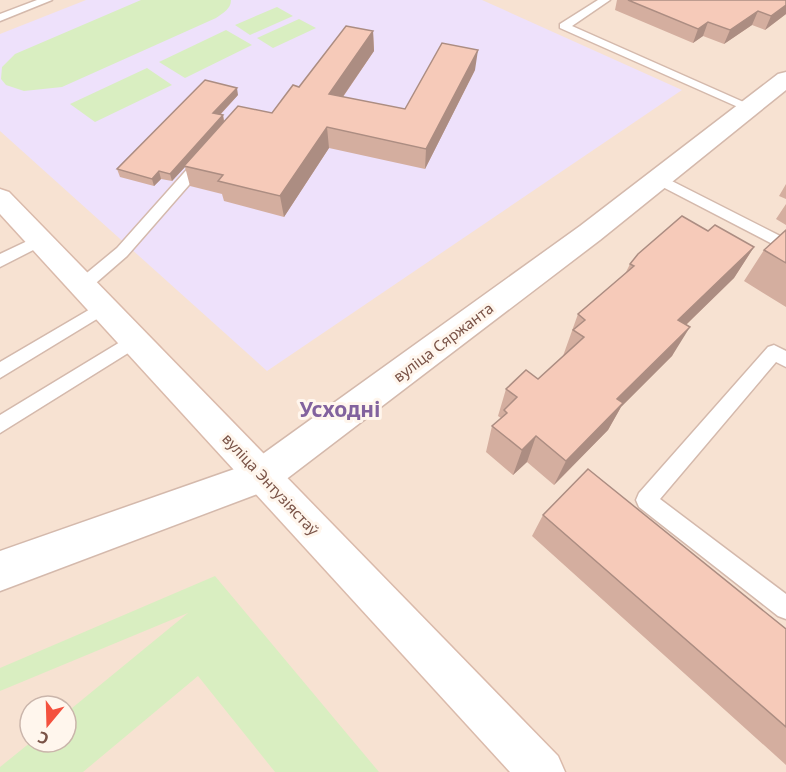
<svg xmlns="http://www.w3.org/2000/svg" width="786" height="772" viewBox="0 0 786 772" font-family="'Noto Sans',sans-serif">
  <style>
    .residential { fill: #f7e2d2; fill-rule: evenodd }
    .education { fill: #eee1fb }
    .green { fill: #d9eec1 }
    .lines { fill: none; stroke-linecap: round; stroke-linejoin: round }
    .service-casing { stroke: #d4b9ac; stroke-width: 3 }
    .minor-casing { stroke: #d4b9ac; stroke-width: 3 }
    .tertiary-casing { stroke: #d4b9ac; stroke-width: 3 }
    .secondary-casing { stroke: #dabaab; stroke-width: 3 }
    .service { fill: #fff; fill-rule: evenodd }
    .minor { fill: #fff; fill-rule: evenodd }
    .tertiary { fill: #fff; fill-rule: evenodd }
    .secondary { fill: #fff; fill-rule: evenodd }
    .wall { fill: #d4ae9f }
    .shaded-wall { fill: #ac8d82 }
    .building { fill: #f6cab9; stroke: #ac8d82; stroke-width: 1.5 }
    .labels { text-anchor: middle; dominant-baseline: central; stroke-width: 6; stroke-linejoin: round; paint-order: stroke }
    .street-label { font-size: 15px; fill: #7a5347; stroke: #fff6ed }
    .district-label { font-size: 21px; font-weight: bold; fill: #82629e; stroke: #fff6ed }
  </style>
  <rect width="100%" height="100%" fill="#fef1e4"/>
  <path class="residential" d="M0 0H786V772H0ZM30 706H66V742H30Z"/>
  <path class="education" d="M86 0H482L682 90 267 371 0 131V34Z"/>
  <path class="green" d="M141 0H231C231 9 223 13 216 18L62 87 24 91 6 85 1 79 2 67 15 54Z
    M277 7 293 16 250 35 235 25Z
    M299 19 316 28 273 48 257 38Z
    M226 30 252 45 185 78 159 62Z
    M147 68 172 85 95 122 70 104Z
    M215 576 379 772H275L198 676 83 772H0V767L31 742H66V713L188 613 0 691V668Z"/>
  <g class="lines">
    <defs>
      <path id="service" d="M37 0H52L0 21V14Z
        M598 0H610L572 26 757 108 751 112 747 111 560 28V24Z
        M204 155 211 159 209 162 127 256 89 289H77L75 285 77 281 117 248 199 156Z
        M660 175 786 239V251L655 183 653 180 655 177Z
        M40 235 45 236 48 240 45 244 0 267V254Z
        M104 301 110 303 112 307 110 311 0 378V362Z
        M135 333 141 335 144 340 141 345 0 433V415Z
        M774 345 786 351V367L776 362 660 499 786 594V619L778 616 639 507 636 500 639 493 768 347Z"/>
      <path id="minor" d="M263 459 276 463 281 475 276 487 0 591V551Z"/>
      <path id="tertiary" d="M786 72V90L600 240 276 487 263 491 250 487 245 475 250 463 580 226 778 74Z"/>
      <path id="secondary" d="M0 189 9 192 558 756 565 772H510L0 214Z"/>
    </defs>
    <use href="#service" class="service-casing"/>
    <use href="#minor" class="minor-casing"/>
    <use href="#tertiary" class="tertiary-casing"/>
    <use href="#secondary" class="secondary-casing"/>
    <use href="#service" class="service"/>
    <use href="#minor" class="minor"/>
    <use href="#tertiary" class="tertiary"/>
    <use href="#secondary" class="secondary"/>
  </g>
  <path class="wall" d="M617 0H786V14L765 30 752 25 724 44 703 36 693 43 615 10Z
    M373 31 374 51 343 97 405 109 475 70 425 169 329 148 284 217 224 201 222 194 190 186 185 167 172 181 161 179 154 186 120 177 117 169 238 95 221 114 223 115 224 121 272 113 299 87Z
    M786 184V199L779 196Z
    M786 204V225L776 219Z
    M786 230V307L744 281 764 250Z
    M708 231 754 247 734 278 686 325 672 356 621 407 608 430 554 485 527 462 513 475 486 452 492 426 501 418 498 416 506 389 538 379 563 356 578 314 625 274 630 264Z
    M543 515 786 629V765L532 536Z"/>
  <path class="shaded-wall" d="M786 5V14L765 30 771 16Z
    M758 11 752 25 724 44 730 30Z
    M708 22 703 36 693 43 698 29Z
    M373 31 374 51 331 114 329 94Z
    M478 50 475 70 425 169 426 149Z
    M237 88 238 95 215 120 213 113Z
    M223 115 224 122 184 166 185 167 172 181 170 174Z
    M327 127 329 148 284 217 280 196Z
    M159 171 161 179 154 186 152 179Z
    M754 247 734 278 661 349 678 320Z
    M690 327 672 356 621 407 608 430 554 485 566 461 617 399Z
    M536 436 527 462 513 475 522 450Z"/>
  <path class="building" d="M628 0H786V5L771 16 758 11 730 30 708 22 698 29Z
    M346 26 373 31 329 94 405 109 442 43 478 50 426 149 327 127 280 196 218 181 223 175 184 166 238 106 272 113 293 85 299 87Z
    M205 80 237 88 213 113 223 115 170 174 159 171 152 179 117 169Z
    M682 216 708 231 715 225 754 247 678 320 690 327 617 399 623 403 566 461 536 436 522 450 492 426 507 413 504 410 517 397 506 389 526 370 538 379 584 337 573 330 585 320 578 314 634 266 630 264 638 254Z
    M786 230V263L764 250Z
    M588 469 786 629V727L543 515Z"/>
  <g class="labels">
    <g class="street-label">
      <text transform="translate(443 342) rotate(-37)">вуліца Сяржанта</text>
      <text transform="translate(271 484) rotate(47)">вуліца Энтузіястаў</text>
    </g>
    <g class="district-label">
      <text x="340" y="409">Усходні</text>
    </g>
  </g>
  <g transform="translate(48 724) rotate(199)"><circle r="28" fill="#fff6ed" stroke="#cab5ab" stroke-width="1.5"/>
  <path d="M0-4.5L10 22L0 15L-10 22Z" fill="#f4513e"/>
  <text y="-9" font-size="16" font-weight="bold" text-anchor="middle" fill="#7a5347">С</text>
  </g>
</svg>
